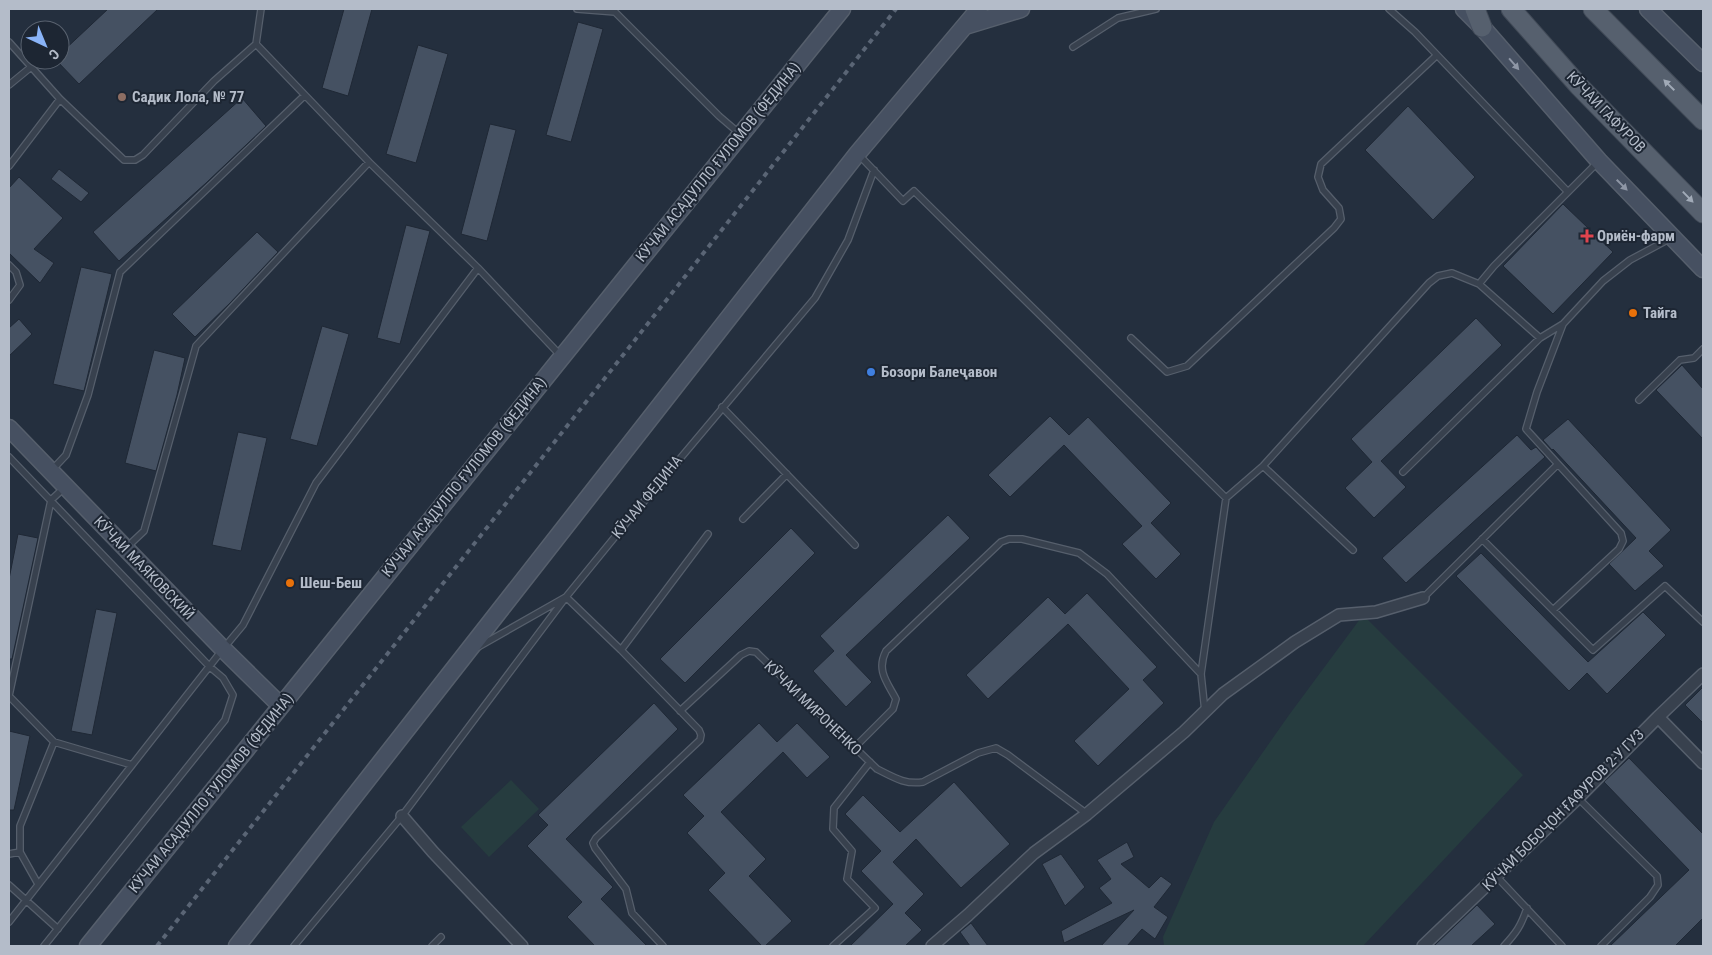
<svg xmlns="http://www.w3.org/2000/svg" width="1712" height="955" viewBox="0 0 1712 955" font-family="'Roboto Condensed',sans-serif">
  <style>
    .green { fill: #263c3f }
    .building { fill: #455162; stroke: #1f2835 }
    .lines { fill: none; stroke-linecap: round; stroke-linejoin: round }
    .lane-casing { stroke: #565f6c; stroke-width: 8 }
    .street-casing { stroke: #565f6c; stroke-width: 14 }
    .secondary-casing { stroke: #565f6c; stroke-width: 19 }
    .primary-casing { stroke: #414a57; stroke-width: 21 }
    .lane { stroke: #38414e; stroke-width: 5.5 }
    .street { stroke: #38414e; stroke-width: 11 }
    .secondary { stroke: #465061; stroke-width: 16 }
    .primary { stroke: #56606e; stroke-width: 19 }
    .rail { stroke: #5a6575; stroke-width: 4; stroke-dasharray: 5 5; stroke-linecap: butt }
    .oneway { fill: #8e96a5 }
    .oneway2 { fill: #a1aab7 }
    .education-dot { fill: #8d6e63; stroke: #1d2633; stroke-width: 2 }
    .health-dot { fill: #e0444e; stroke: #1d2633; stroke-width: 2 }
    .food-dot { fill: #e8710a; stroke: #1d2633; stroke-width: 2 }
    .shop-dot { fill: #3f7fe0; stroke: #1d2633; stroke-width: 2 }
    .labels { text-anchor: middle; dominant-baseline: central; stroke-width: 4; stroke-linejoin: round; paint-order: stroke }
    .poi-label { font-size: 15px; font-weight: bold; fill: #b4bcc9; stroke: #1d2633; text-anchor: start }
    .street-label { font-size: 15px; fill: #b4bcc9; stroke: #1d2633 }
  </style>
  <rect width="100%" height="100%" fill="#242f3e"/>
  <path class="green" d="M1363 615 1523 775 1363 946H1164L1163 937 1214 822 1289 715Z
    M511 780 539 809 489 857 461 827Z"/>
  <path class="building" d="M108 9H158L79 84 56 60H60V54Z
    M344 9H372L348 96 322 88Z
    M578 22 603 29 571 142 546 135Z
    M418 45 448 54 416 163 386 154Z
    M242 98 266 126 206 183 119 261 93 232Z
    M1408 106 1475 177 1433 220 1365 150Z
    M490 124 516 130 487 241 461 234Z
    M59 169 89 193 81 202 51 179Z
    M19 177 63 218 34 249 54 263 40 283 9 253V188Z
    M1563 204 1613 252 1553 314 1503 266Z
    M406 225 430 231 400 344 377 338Z
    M257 232 278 252 230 303 195 337 172 314Z
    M81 267 112 274 84 391 53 384Z
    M1476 318 1502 345 1381 461 1406 487 1374 518 1345 488 1372 462 1351 439Z
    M19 319 32 334 9 356V328Z
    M322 326 349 334 317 446 290 439Z
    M154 350 185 358 177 395 156 471 125 463Z
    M1682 365 1703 389V439L1656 390Z
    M1050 416 1069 435 1088 417 1171 503 1151 523 1181 554 1156 579 1122 544 1142 526 1064 445 1010 497 988 475Z
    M1568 419 1671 530 1649 551 1664 566 1635 591 1609 564 1636 538 1553 449 1552 450 1543 440Z
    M238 432 267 438 241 551 212 545Z
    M1517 435 1531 450 1536 447 1545 457 1406 583 1382 558Z
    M948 515 970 538 846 655 872 682 846 707 813 671 834 651 820 636Z
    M791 528 815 553 685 683 660 659Z
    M18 534 38 538 12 659H9V579Z
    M1481 553 1588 662 1643 612 1666 635 1607 694 1587 673 1569 691 1456 576Z
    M1087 593 1157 667 1143 680 1164 703 1098 766 1074 741 1129 689 1068 624 988 699 966 675 1048 597 1065 614Z
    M96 609 117 613 92 735 71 731Z
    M1703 687V723L1685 705Z
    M654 703 678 729 566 839 613 887 601 899 647 946H595L567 917 582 902 527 846 548 825 538 815Z
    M759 723 777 742 797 723 830 757 807 778 783 752 721 812 766 859 749 876 792 921 765 946H762L708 890 725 873 687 833 704 816 683 795Z
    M9 731 30 736 14 810H9Z
    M1629 758 1703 834V918L1675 946H1610L1689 870 1604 782Z
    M954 782 1010 844 961 888 916 839 893 862 924 894 905 913 922 930 905 946H850L893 904 861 871 881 851 845 814 863 795 900 832Z
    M1127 842 1134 857 1121 864 1149 888 1161 876 1172 884 1154 907 1168 917 1155 939 1142 929 1127 946H1101L1134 910 1064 943 1061 931 1112 903 1099 888 1111 879 1097 860Z
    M1061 854 1085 887 1065 906 1042 864Z
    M1477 905 1495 924 1471 946H1434Z
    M971 923 988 946H970L960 932Z"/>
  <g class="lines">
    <defs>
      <path id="lane" d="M577 9 615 12 719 116 740 134
        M1389 9 1415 32 1568 192
        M9 42 60 99 124 160H135L143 155 214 81 256 44 261 9
        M256 44 369 162 478 268 560 355
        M1073 47 1118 18 1156 9
        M9 85 31 67
        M859 155 903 201 914 191 1226 498 1263 466 1429 283 1438 276 1452 273 1479 284 1540 338 1563 324
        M9 166 60 99
        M9 265 16 272 20 285 9 300
        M1479 284 1494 266 1597 163
        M1131 338 1167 372 1187 366 1334 228 1341 219 1339 208 1323 190 1318 177 1321 164 1437 55
        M1639 400 1680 360 1694 358 1703 349
        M722 407 855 545
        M9 457 210 667 223 678 233 695 225 720 44 946
        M1263 466 1353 550
        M51 471 66 455 88 395 120 272 304 96
        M1403 472 1540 338
        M743 519 787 474
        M1482 539 1593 650 1665 586 1703 622
        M127 547 144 531 196 346 369 162
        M1423 598 1558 464
        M1553 610 1619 549 1623 541 1621 533 1526 429 1537 392 1563 324 1603 281 1630 260 1671 238
        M478 647 566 597 621 650 699 730 701 735 700 740 596 838 593 843 595 848 626 889 632 913 663 946
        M621 650 708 534
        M9 696 51 500 64 488
        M9 696 54 742 132 765
        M680 711 741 655 749 651 756 652 877 769C893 777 905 785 923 782L978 753 996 748 1008 755 1087 814
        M1205 712 1201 674 1226 498
        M855 747 893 709 896 699C887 682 876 670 886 651L1001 542 1009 539H1022L1079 553 1107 574 1201 674
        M1578 798 1657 876 1658 885 1650 897 1601 946
        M9 854 20 852
        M1497 877 1562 946
        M38 884 20 852V826L54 742
        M9 885 58 929
        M9 922 223 649 243 625 316 483 478 268
        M294 946 402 816 566 597 636 511 815 298 848 240 874 170
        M432 946 441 937
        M833 946 875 908 847 879 852 851 833 829 834 808 870 762
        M1504 946C1516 933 1521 926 1527 908"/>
      <path id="street" d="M1658 717 1703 763
        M402 816 433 852 522 946
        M932 946 968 915 1034 853 1087 814 1184 732 1223 694 1295 642 1339 615 1376 612 1423 598
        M1423 946 1578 798 1658 717 1703 674"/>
      <path id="secondary" d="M1464 9 1482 27 1599 161 1703 269
        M1648 9 1703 63
        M965 26 1021 9
        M9 428 223 649 281 706
        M88 946 842 9
        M237 946 857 154 979 9"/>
      <path id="primary" d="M1475 9 1482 27
        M1511 9 1579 86 1703 213
        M1593 9 1703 120"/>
    </defs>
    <use href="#lane" class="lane-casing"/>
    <use href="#street" class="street-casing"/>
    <use href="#secondary" class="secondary-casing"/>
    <use href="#primary" class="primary-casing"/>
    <use href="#lane" class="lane"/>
    <use href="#street" class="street"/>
    <use href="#secondary" class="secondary"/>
    <use href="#primary" class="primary"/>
    <path class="rail" d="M157 946 896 9"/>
  </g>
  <defs><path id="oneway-solid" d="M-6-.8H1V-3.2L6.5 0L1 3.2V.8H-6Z" transform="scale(1.25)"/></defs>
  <g class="oneway">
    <use href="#oneway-solid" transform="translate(1514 64) rotate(49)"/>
    <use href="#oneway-solid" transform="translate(1622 185) rotate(45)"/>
  </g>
  <g class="oneway2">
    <use href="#oneway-solid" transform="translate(1669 85) rotate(-135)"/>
    <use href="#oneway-solid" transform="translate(1688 197) rotate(46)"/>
  </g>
  <circle class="education-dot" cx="122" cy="97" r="5"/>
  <path class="health-dot" d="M1584.5 228.5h5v5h5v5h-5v5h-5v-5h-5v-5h5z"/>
  <g class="food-dot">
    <circle cx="1633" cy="313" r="5"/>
    <circle cx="290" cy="583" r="5"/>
  </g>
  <circle class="shop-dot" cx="871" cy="372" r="5"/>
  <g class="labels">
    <g class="poi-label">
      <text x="132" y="97">Садик Лола, № 77</text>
      <text x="1597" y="236">Ориён-фарм</text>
      <text x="1643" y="313">Тайга</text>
      <text x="881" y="372">Бозори Балеҷавон</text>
      <text x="300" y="583">Шеш-Беш</text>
    </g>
    <g class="street-label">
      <text transform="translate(1606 112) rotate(46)">КӮЧАИ ГАФУРОВ</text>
      <text transform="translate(718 162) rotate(-51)">КӮЧАИ АСАДУЛЛО ҒУЛОМОВ (ФЕДИНА)</text>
      <text transform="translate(464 477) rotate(-51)">КӮЧАИ АСАДУЛЛО ҒУЛОМОВ (ФЕДИНА)</text>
      <text transform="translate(647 497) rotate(-51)">КӮЧАИ ФЕДИНА</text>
      <text transform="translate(144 568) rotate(46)">КӮЧАИ МАЯКОВСКИЙ</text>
      <text transform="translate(813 708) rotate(44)">КӮЧАИ МИРОНЕНКО</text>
      <text transform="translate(211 793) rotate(-51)">КӮЧАИ АСАДУЛЛО ҒУЛОМОВ (ФЕДИНА)</text>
      <text transform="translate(1563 810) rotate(-45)">КӮЧАИ БОБОҶОН ҒАФУРОВ 2-У ГУЗ</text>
    </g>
  </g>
  <rect width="1712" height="955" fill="none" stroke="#b4bcc9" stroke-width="20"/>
  <g transform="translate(45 45) rotate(136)"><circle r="24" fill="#1d2633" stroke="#59626f"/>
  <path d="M0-4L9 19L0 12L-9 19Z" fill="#8ab4f8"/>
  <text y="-8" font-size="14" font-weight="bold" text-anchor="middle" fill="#b4bcc9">С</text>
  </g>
</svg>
